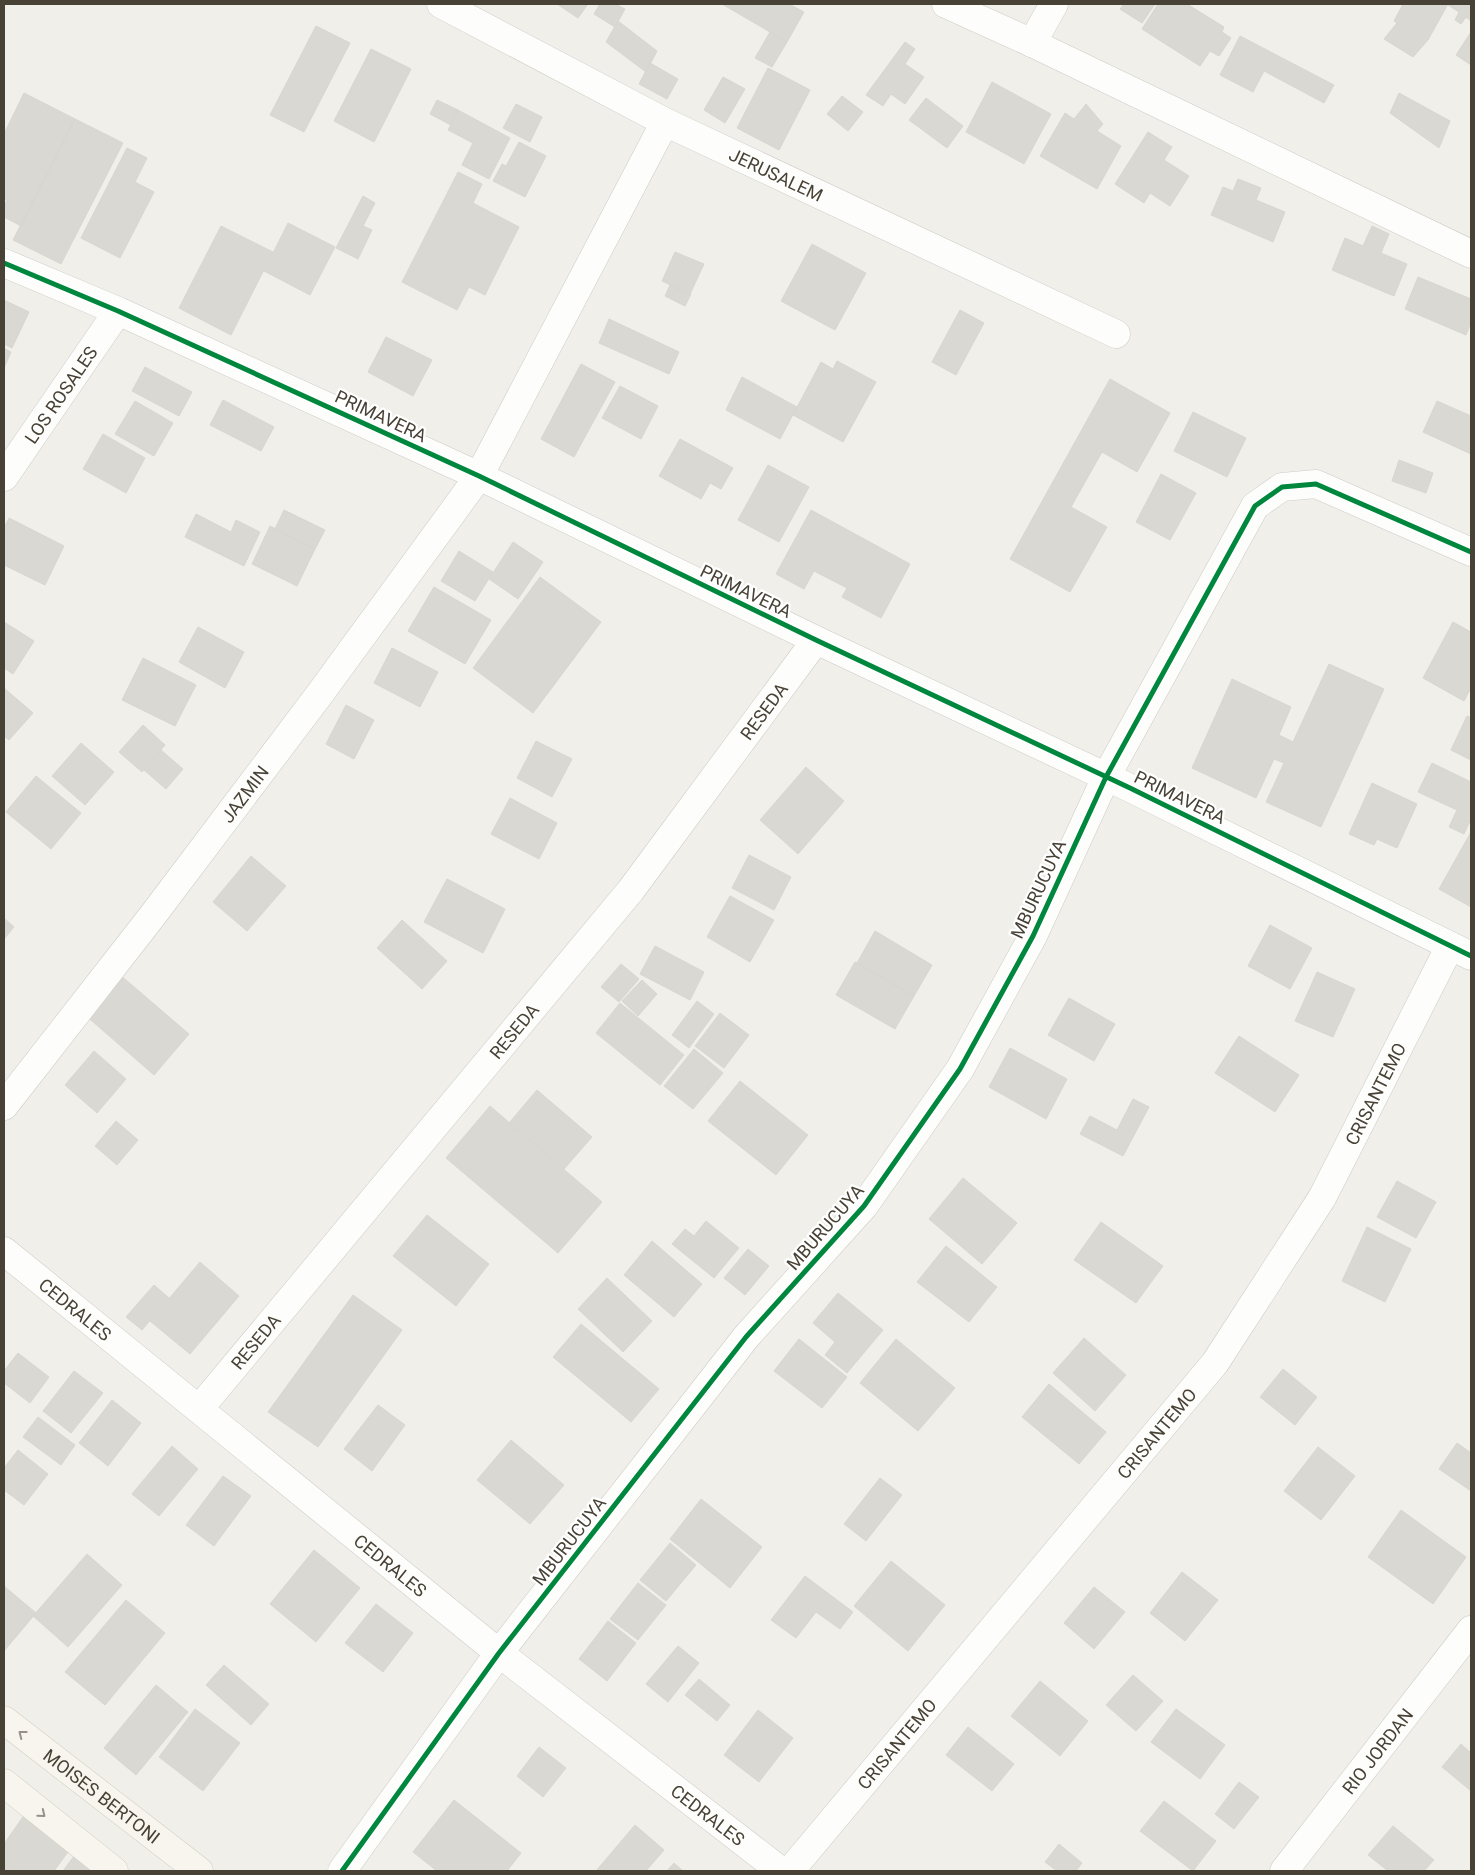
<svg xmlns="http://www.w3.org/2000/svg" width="1475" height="1875" viewBox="0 0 1475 1875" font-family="Roboto,sans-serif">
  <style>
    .building { fill: #dad8d2; stroke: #d9d6cf }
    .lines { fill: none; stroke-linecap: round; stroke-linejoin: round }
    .street-casing { stroke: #cdcbc6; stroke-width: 29 }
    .secondary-casing { stroke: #d1cdc0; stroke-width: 29 }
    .street { stroke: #fdfdfc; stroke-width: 28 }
    .secondary { stroke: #f7f5ee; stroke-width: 28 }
    .cycleway-casing { stroke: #fff; stroke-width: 8 }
    .cycleway { stroke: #00873e; stroke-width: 5 }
    .oneway { stroke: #979288 }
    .labels { text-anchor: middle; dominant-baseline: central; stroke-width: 4.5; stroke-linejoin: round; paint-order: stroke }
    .street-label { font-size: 18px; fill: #484135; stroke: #fff }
  </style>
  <rect width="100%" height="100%" fill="#f0efea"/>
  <path class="building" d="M557 4H588L578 18Z
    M600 4H615L625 9 615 27 594 14Z
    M722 4H738L734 11Z
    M738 4H789L804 12 787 42 734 11Z
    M1124 4H1155L1142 23 1120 9Z
    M1158 4H1187L1224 27 1222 32 1231 38 1219 56 1210 51 1200 66 1142 29Z
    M1403 4H1448L1428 40 1413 57 1384 39 1397 23 1394 21Z
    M1449 4H1471V21L1466 17 1461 24 1455 20 1459 12 1448 5Z
    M618 21 657 51 646 72 606 42Z
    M316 26 350 43 304 132 270 115Z
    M770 32 787 42 772 67 755 58Z
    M1471 32V65L1456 55Z
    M1240 36 1334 85 1324 103 1264 71 1253 92 1220 75Z
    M905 42 915 49 905 64 924 77 905 104 891 94 883 106 866 95Z
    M371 49 411 69 374 142 334 121Z
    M650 63 678 79 667 99 639 84Z
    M768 68 810 90 779 150 737 128Z
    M723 77 745 89 725 123 704 110Z
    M992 82 1051 114 1024 164 966 132Z
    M24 93 75 119 21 226 4 217V206L7 200 4 199V134Z
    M1399 93 1450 121 1439 148 1390 113Z
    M842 96 863 112 848 131 827 114Z
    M926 98 963 126 947 148 909 120Z
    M437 100 458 110 451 125 430 114Z
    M516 104 542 117 530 142 503 128Z
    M1086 104 1103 124 1097 131 1121 146 1097 189 1040 156 1065 113 1074 119Z
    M458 110 510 138 489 179 462 165 473 143 448 130Z
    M75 119 123 143 61 264 13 240Z
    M1148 132 1172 147 1164 160 1189 176 1170 206 1150 193 1144 203 1115 184Z
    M519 142 546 156 525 197 493 181 502 164 506 166Z
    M127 148 147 158 135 182 154 192 120 258 81 238Z
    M458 172 482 184 473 203 519 227 485 295 469 287 457 310 402 282Z
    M1238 179 1261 188 1256 200 1285 212 1273 242 1211 215 1223 187 1233 191Z
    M363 196 375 203 363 226 372 230 358 259 336 248Z
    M288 223 335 247 310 295 264 271Z
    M221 226 273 252 231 335 179 308Z
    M1372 226 1389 234 1381 253 1407 264 1394 296 1332 270 1345 238 1363 246Z
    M812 244 866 273 835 330 781 301Z
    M675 252 704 264 690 294 662 281Z
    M1418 277 1471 299V322L1466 335 1405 309Z
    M670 285 691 294 685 306 665 296Z
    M4 300 29 312 12 348 4 344Z
    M960 310 984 323 956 375 932 362Z
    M609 319 679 352 669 374 599 343Z
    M386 337 432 360 413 396 368 372Z
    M4 348 11 352 4 368Z
    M837 361 876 382 843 442 793 415 821 362 833 369Z
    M581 364 615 382 574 457 541 439Z
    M145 367 192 392 179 416 132 391Z
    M742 377 797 407 780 439 726 410Z
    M1110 379 1170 413 1137 472 1102 452 1071 507 1107 527 1070 592 1010 559Z
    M620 386 658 406 641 439 602 418Z
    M223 400 274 427 261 451 210 425Z
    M135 401 173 423 154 456 115 434Z
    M1437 401 1471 416V454L1423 432Z
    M1193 412 1246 438 1227 477 1174 451Z
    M103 434 145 458 126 493 83 469Z
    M680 439 733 468 721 489 710 483 701 499 659 476Z
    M1399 460 1433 473 1426 493 1392 481Z
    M768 465 809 487 779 542 738 520Z
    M1161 474 1196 493 1170 540 1136 522Z
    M284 510 325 530 315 549 275 529Z
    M811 510 910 564 881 618 842 597 847 588 814 571 804 589 776 574Z
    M196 514 231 532 236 520 260 532 244 566 185 537Z
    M9 518 64 546 45 585 4 565V528Z
    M270 526 315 549 297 586 252 564Z
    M513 542 543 562 518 599 489 579Z
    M459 551 493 572 475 601 441 581Z
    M540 577 601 622 533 713 473 668Z
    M434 587 491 620 465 664 408 631Z
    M4 622 34 641 13 674 4 668Z
    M1453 622 1471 632V688L1464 701 1423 678Z
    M198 627 244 652 225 688 179 662Z
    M392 648 438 672 420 707 374 683Z
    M143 658 196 685 175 726 122 700Z
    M1329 664 1384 689 1321 827 1266 802 1284 763 1274 759 1256 798 1192 768 1232 679 1291 707 1279 735 1293 742Z
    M4 688 33 713 9 740 4 736Z
    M346 705 374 720 354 759 326 744Z
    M1467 716 1471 718V760L1451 750Z
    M143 725 165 745 142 772 119 752Z
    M536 741 572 759 552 797 517 778Z
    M81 743 114 772 85 805 52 776Z
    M161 750 183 769 166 789 144 770Z
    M1432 763 1471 782V819L1464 834 1449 827 1457 810 1418 792Z
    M806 767 844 801 798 854 760 820Z
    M36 776 81 813 51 849 6 812Z
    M1372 783 1417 804 1397 848 1377 839 1374 845 1349 834Z
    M510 798 557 823 539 859 491 834Z
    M1471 832V907L1439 889Z
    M749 855 791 877 774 910 732 888Z
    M251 856 286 886 247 931 213 902Z
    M447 879 505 909 483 953 424 922Z
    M730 896 774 920 750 962 707 937Z
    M4 918 14 927 4 939Z
    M402 920 447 961 422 989 377 948Z
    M1270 925 1312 948 1290 989 1248 966Z
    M875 931 932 965 914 996 857 963Z
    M655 946 704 972 690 1000 640 974Z
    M855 962 914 996 895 1029 836 995Z
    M621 964 639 979 619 1002 601 987Z
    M1317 972 1355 989 1333 1037 1295 1021Z
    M119 974 189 1034 154 1075 84 1014Z
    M642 980 657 994 638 1016 622 1001Z
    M1069 998 1115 1024 1094 1061 1048 1035Z
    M697 1001 714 1014 689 1048 672 1035Z
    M620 1003 684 1055 660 1085 596 1033Z
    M720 1013 749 1035 724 1068 695 1046Z
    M1239 1036 1299 1075 1275 1112 1215 1073Z
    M1010 1048 1067 1079 1046 1119 989 1087Z
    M694 1049 723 1073 693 1109 664 1086Z
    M94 1051 126 1079 97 1113 65 1085Z
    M740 1081 808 1135 776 1175 708 1121Z
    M537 1090 592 1137 564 1169 509 1123Z
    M1133 1099 1149 1107 1123 1156 1080 1134 1090 1116 1117 1130Z
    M490 1106 602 1202 558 1253 446 1158Z
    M116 1121 138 1140 117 1165 95 1146Z
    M963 1178 1017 1223 982 1264 929 1219Z
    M1397 1181 1436 1202 1416 1238 1377 1217Z
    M427 1215 489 1264 456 1306 393 1256Z
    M706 1221 739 1248 714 1278 672 1244 685 1229 694 1236Z
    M1101 1222 1163 1266 1136 1303 1074 1260Z
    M1367 1227 1411 1249 1385 1302 1342 1281Z
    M652 1241 702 1284 674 1317 624 1275Z
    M946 1246 997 1287 969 1322 917 1282Z
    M748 1249 769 1266 745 1295 724 1278Z
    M200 1262 239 1296 190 1354 150 1321Z
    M607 1278 652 1321 623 1352 578 1309Z
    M154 1285 169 1298 142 1330 126 1317Z
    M838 1293 883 1330 847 1373 825 1355 835 1342 813 1323Z
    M353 1295 402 1330 318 1447 268 1412Z
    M581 1324 659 1389 631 1422 553 1357Z
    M1084 1338 1126 1375 1095 1411 1053 1373Z
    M799 1339 847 1377 822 1408 774 1371Z
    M896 1339 955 1388 918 1431 860 1383Z
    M18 1353 49 1377 30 1403 4 1383V1371Z
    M1283 1369 1317 1397 1295 1425 1260 1397Z
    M74 1371 103 1393 71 1433 43 1411Z
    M1049 1384 1106 1432 1079 1464 1022 1417Z
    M112 1400 141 1423 108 1466 79 1443Z
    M378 1405 405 1425 372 1471 344 1449Z
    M38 1417 75 1445 61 1465 23 1437Z
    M511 1440 564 1485 530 1524 477 1480Z
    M1457 1443 1471 1453V1491L1439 1469Z
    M172 1446 198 1469 159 1516 132 1494Z
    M1318 1447 1355 1476 1321 1520 1284 1491Z
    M18 1450 48 1474 24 1505 4 1490V1468Z
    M223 1476 251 1496 214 1546 186 1525Z
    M880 1478 902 1495 866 1541 844 1524Z
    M701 1499 762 1547 730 1588 670 1539Z
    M1401 1510 1466 1557 1433 1604 1368 1557Z
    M670 1543 696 1565 666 1601 640 1580Z
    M314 1550 360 1588 316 1642 270 1604Z
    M87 1554 122 1585 68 1647 33 1616Z
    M891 1561 945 1605 908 1651 854 1606Z
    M1182 1572 1218 1600 1185 1641 1150 1613Z
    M805 1576 853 1612 840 1629 816 1612 796 1638 771 1620Z
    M638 1583 666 1605 638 1640 610 1619Z
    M4 1586 36 1613 4 1651Z
    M1094 1587 1125 1612 1094 1649 1064 1623Z
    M126 1600 165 1633 105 1705 65 1672Z
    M376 1604 413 1633 383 1672 345 1643Z
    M608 1621 636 1643 607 1681 579 1659Z
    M678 1646 699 1663 668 1702 646 1684Z
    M224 1665 269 1704 251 1725 206 1685Z
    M1133 1675 1163 1701 1136 1731 1106 1705Z
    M699 1679 730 1705 717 1721 685 1695Z
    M1040 1681 1088 1721 1060 1756 1011 1716Z
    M156 1685 188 1712 136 1775 104 1748Z
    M195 1709 240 1743 203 1791 159 1757Z
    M1176 1709 1225 1745 1200 1779 1151 1742Z
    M758 1710 793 1738 759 1782 724 1755Z
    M968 1727 1014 1764 992 1791 946 1755Z
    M1461 1744 1471 1753V1791L1442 1767Z
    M539 1747 566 1768 543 1797 517 1776Z
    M1239 1782 1259 1797 1234 1829 1215 1814Z
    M454 1800 521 1853 507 1871H437L413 1852Z
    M1164 1801 1216 1841 1193 1871 1140 1831Z
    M27 1811 73 1845 54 1871H4V1844Z
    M635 1825 664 1850 646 1871H596Z
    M1393 1826 1434 1860 1424 1871H1388L1368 1855Z
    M1059 1844 1082 1863 1076 1871H1057L1045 1862Z
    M77 1852 105 1871H63Z
    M674 1863 683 1871H667Z"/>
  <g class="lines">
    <defs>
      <g id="street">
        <path id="s1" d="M441 4 665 122 1116 334"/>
        <path d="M946 4 1032 43 1471 254"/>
        <path d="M1032 43 1054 4"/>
        <path d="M4 263 118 311 479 476 816 640 1130 788 1471 956"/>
        <path id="s2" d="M4 477 118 311"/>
        <path id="s3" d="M4 1106 153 915 322 691 479 476 665 122"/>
        <path id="s4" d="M4 1251 499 1653 781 1871"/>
        <path id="s5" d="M199 1409 631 890 816 640"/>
        <path d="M342 1871 499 1653 746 1337 864 1206 960 1069 1033 936 1106 777 1255 506 1282 487 1316 484 1471 552"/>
        <path id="s6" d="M790 1871 1215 1363 1322 1198 1450 946"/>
        <path id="s7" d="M1284 1871 1471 1630"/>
      </g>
      <g id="secondary">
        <path id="s8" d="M4 1720 199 1871"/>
        <path d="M4 1783 114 1871"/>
      </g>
    </defs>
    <use href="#street" class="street-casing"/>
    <use href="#secondary" class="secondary-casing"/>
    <use href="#street" class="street"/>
    <use href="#secondary" class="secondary"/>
    <defs>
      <path id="cycleway" d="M4 263 118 311 479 476 816 640 1130 788 1471 956
        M342 1871 499 1653 746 1337 864 1206 960 1069 1033 936 1106 777 1255 506 1282 487 1316 484 1471 552"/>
    </defs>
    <use href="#cycleway" class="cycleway-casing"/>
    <use href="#cycleway" class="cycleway"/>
  </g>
  <defs><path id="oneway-chevron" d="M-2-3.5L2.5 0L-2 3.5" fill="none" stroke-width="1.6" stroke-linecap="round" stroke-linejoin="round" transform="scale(1.25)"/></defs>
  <g class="oneway">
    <use href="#oneway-chevron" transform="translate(22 1734) rotate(-142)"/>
    <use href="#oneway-chevron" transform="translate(42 1814) rotate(39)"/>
  </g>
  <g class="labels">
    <g class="street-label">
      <text stroke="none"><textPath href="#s1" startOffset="376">JERUSALEM</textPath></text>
      <text stroke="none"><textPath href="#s2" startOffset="100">LOS ROSALES</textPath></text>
      <text transform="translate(381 416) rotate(25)">PRIMAVERA</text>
      <text transform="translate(746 591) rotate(26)">PRIMAVERA</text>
      <text stroke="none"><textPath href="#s5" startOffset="898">RESEDA</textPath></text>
      <text stroke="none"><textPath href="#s3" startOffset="394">JAZMIN</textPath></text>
      <text transform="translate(1180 797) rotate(26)">PRIMAVERA</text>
      <text transform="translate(1038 889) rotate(-65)">MBURUCUYA</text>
      <text stroke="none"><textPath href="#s5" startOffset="492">RESEDA</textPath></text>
      <text stroke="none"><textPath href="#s6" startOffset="976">CRISANTEMO</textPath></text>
      <text transform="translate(825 1227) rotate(-49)">MBURUCUYA</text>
      <text stroke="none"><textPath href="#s4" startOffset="92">CEDRALES</textPath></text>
      <text stroke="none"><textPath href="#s5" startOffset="88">RESEDA</textPath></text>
      <text stroke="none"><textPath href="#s6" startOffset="571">CRISANTEMO</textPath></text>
      <text transform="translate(569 1541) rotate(-52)">MBURUCUYA</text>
      <text stroke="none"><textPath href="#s4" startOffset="498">CEDRALES</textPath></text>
      <text stroke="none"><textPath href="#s6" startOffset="166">CRISANTEMO</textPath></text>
      <text stroke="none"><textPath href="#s7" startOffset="152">RIO JORDAN</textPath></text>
      <text stroke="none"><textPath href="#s8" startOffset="124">MOISES BERTONI</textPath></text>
      <text stroke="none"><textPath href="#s4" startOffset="902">CEDRALES</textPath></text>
    </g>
  </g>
  <rect width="1475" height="1875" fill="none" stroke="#484135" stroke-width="10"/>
</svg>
